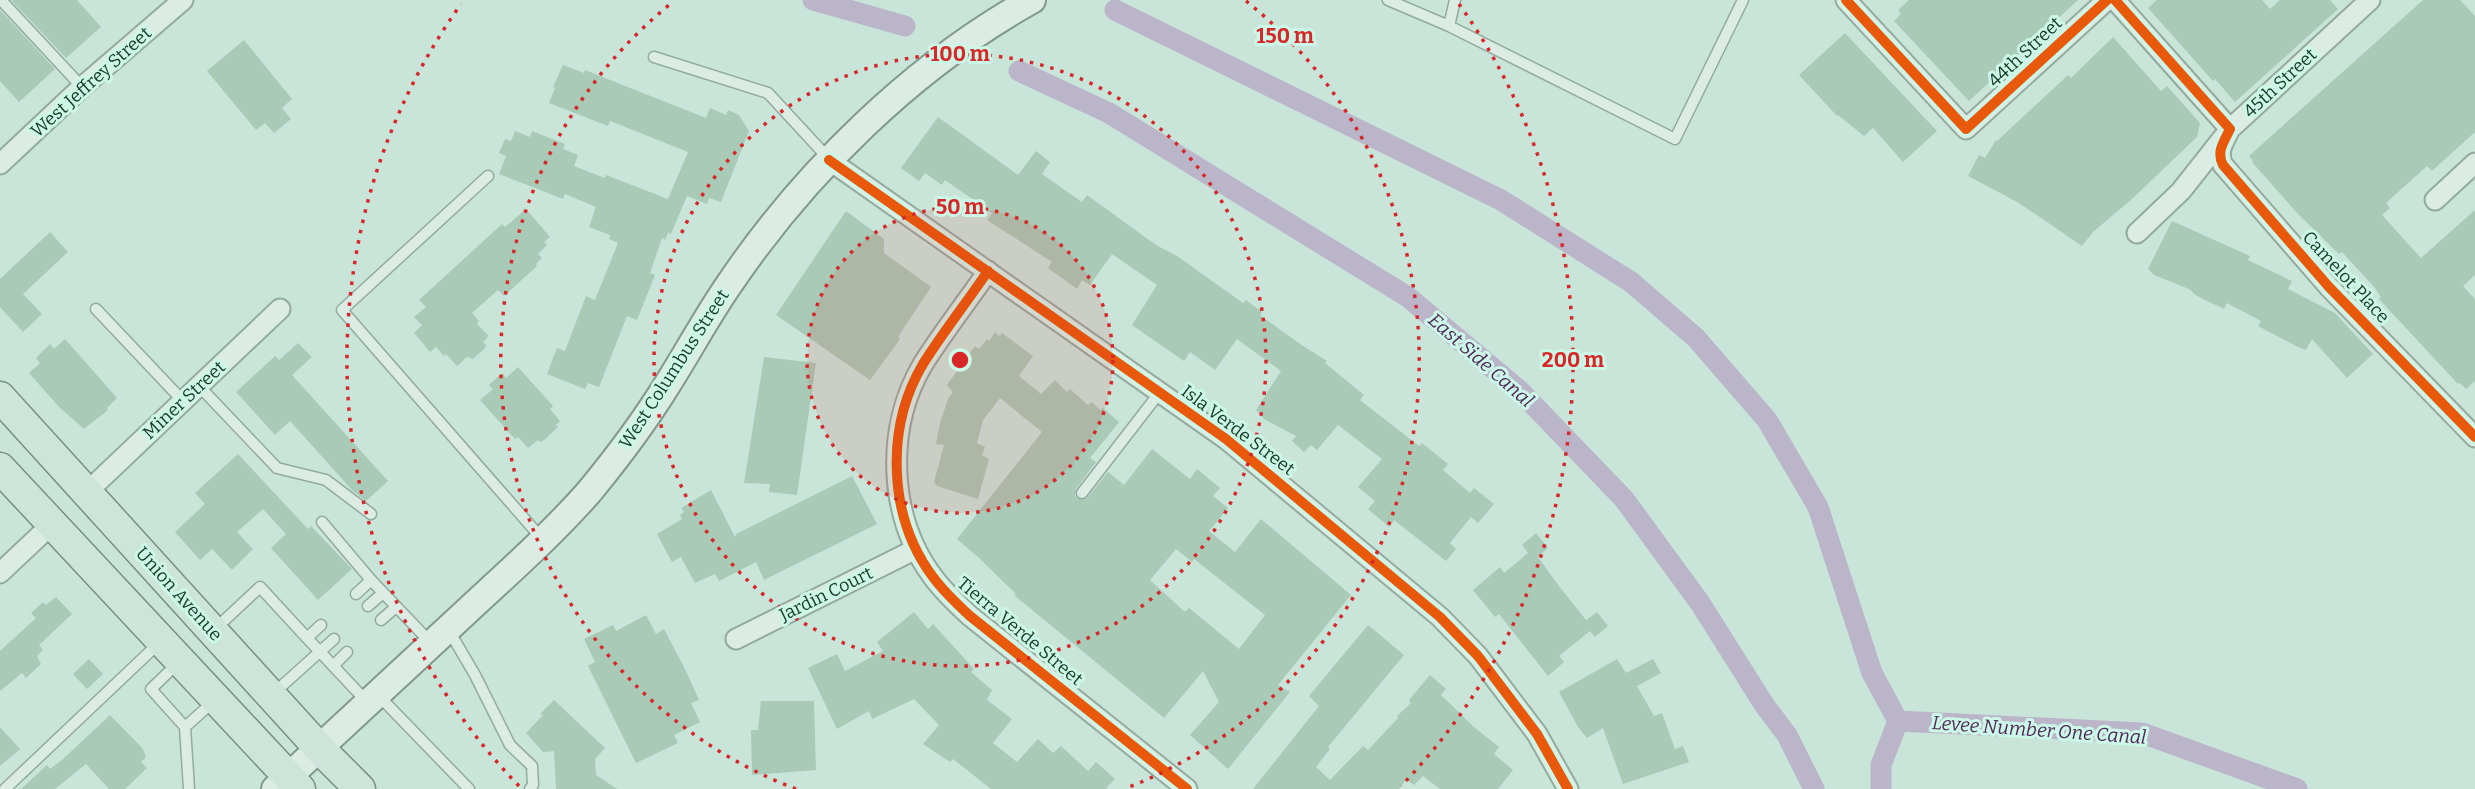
<svg xmlns="http://www.w3.org/2000/svg" width="2475" height="789" viewBox="0 0 2475 789" font-family="Bitter,serif">
  <style>
    .lines { fill: none; stroke-linecap: round; stroke-linejoin: round }
    .canal { stroke: #bbb5c9; stroke-width: 21 }
    .building { fill: #a9cab7; fill-rule: evenodd }
    .lane-casing { stroke: #93aa9f; stroke-width: 13 }
    .street-casing { stroke: #93aa9f; stroke-width: 23 }
    .secondary-casing { stroke: #82998e; stroke-width: 30 }
    .primary-casing { stroke: #798f84; stroke-width: 33 }
    .lane { stroke: #dbece5; stroke-width: 10 }
    .street { stroke: #dbece5; stroke-width: 19 }
    .secondary { stroke: #dbece5; stroke-width: 26 }
    .primary { stroke: #cce4da; stroke-width: 30 }
    .cycleway-casing { stroke: #ccf8e7; stroke-width: 15 }
    .cycleway { stroke: #e8590c; stroke-width: 10 }
    .ring { fill: none; stroke: #d62828; stroke-width: 3.5; stroke-dasharray: 3.5 7 }
    .labels { text-anchor: middle; dominant-baseline: central; stroke-width: 6; stroke-linejoin: round; paint-order: stroke }
    .street-label { font-size: 18px; fill: #1a3826; stroke: #ccf8e7 }
    .water-label { font-size: 19px; font-style: italic; fill: #51285a; stroke: #ccf8e7 }
    .centre { fill: #d62828; stroke: #ccf8e7; stroke-width: 3.5 }
    .ring-label { font-size: 21px; text-anchor: middle; font-weight: bold; fill: #d62828; stroke: #ccf8e7; stroke-width: 6; stroke-linejoin: round; paint-order: stroke }
  </style>
  <rect width="100%" height="100%" fill="#c9e5da"/>
  <g class="lines">
    <path class="canal" d="M813 0 905 26
      M1115 10 1501 200 1631 282 1696 338 1767 420 1818 507 1872 673 1898 721
      M1019 71 1109 113 1408 297 1520 391 1624 499 1700 603 1765 706 1787 735 1814 789
      M1898 721 2142 733 2297 789
      M1881 789V765L1898 721"/>
  </g>
  <path class="building" d="M11 0H77L101 27 66 58Z
    M1909 0H2078L1969 101 1894 21 1901 14 1898 10Z
    M2157 0H2262L2270 9 2280 0H2330L2338 9 2235 102 2215 79 2213 81 2148 8Z
    M2423 0H2460L2475 16V132L2432 171 2427 166 2386 203 2390 208 2382 215 2421 258 2475 210V275L2463 286 2475 299V381L2466 389 2460 383 2458 384 2379 299 2381 297 2375 288 2342 252 2339 254 2298 214 2252 162 2253 161 2249 156Z
    M0 10 55 69 19 102 0 81Z
    M1845 33 1937 131 1903 162 1873 128 1864 136 1838 115 1837 116 1799 75Z
    M2113 37 2161 91 2167 86 2200 123 2197 137 2132 199 2093 232 2082 246 2019 203 1968 176 1979 155 1985 158 1996 140 1997 141 2068 75 2071 78Z
    M244 40 292 99 282 108 291 119 274 133 265 123 256 130 207 71Z
    M563 65 584 73 585 70 706 118 710 108 726 115 728 110 739 115 749 131 721 202 709 198 707 204 687 196 671 234 668 233 665 240 662 238 650 273 655 275 637 320 627 316 599 387 588 383 585 389 547 374 557 348 565 351 586 296 595 300 618 243 609 239 610 235 589 227 596 207 565 194 563 199 499 174 506 156 499 153 505 139 511 141 515 131 530 137 532 131 565 144 563 149 578 155 574 166 605 178 606 175 668 199 688 152 610 121 608 126 549 103 555 88 553 87Z
    M938 117 1018 175 1036 151 1050 162 1042 174 1082 202 1087 195 1156 245 1177 256 1243 303 1246 300 1262 312 1260 315 1300 344 1327 361 1325 363 1364 395 1360 400 1419 446 1422 443 1448 464 1443 470 1470 493 1474 488 1494 504 1478 523 1471 517 1450 543 1456 549 1446 561 1394 520 1389 527 1368 509 1375 501 1358 487 1382 459 1338 425 1317 450 1311 445 1304 452 1292 441 1296 436 1264 419 1256 410 1281 371 1237 339 1215 370 1190 352 1184 361 1132 325 1157 285 1125 263 1112 254 1090 285 1082 280 1077 289 1048 268 1052 262 987 220 992 213 945 180 942 185 925 173 919 181 901 168Z
    M526 209 550 237 544 242 547 245 538 254 542 258 536 264 537 266 504 296 498 290 472 313 479 321 477 324 489 336 483 342 486 345 485 348 473 359 467 357 457 366 446 354 444 356 436 347 430 352 414 333 422 325 414 317 426 307 419 300 502 224 505 227Z
    M846 211 884 239V253L931 287 898 337 900 339 870 380 776 315Z
    M2172 221 2250 256 2248 260 2292 281 2288 289 2335 313 2373 354 2347 378 2312 339 2306 350 2298 347 2258 326 2261 321 2227 303 2224 309 2197 296 2189 289 2154 275 2148 269Z
    M50 232 68 252 23 294 42 314 23 332 0 307V279Z
    M995 332 999 336 1002 333 1033 356 1019 376 1041 394 1055 380 1067 392 1070 389 1088 405 1092 402 1100 410 1103 408 1119 422 1090 458 1096 462 1076 489 1075 495 1078 499 1087 498 1108 472 1124 485 1152 449 1190 479 1197 469 1220 488 1213 496 1228 508 1209 531 1235 552 1261 519 1351 595 1278 685 1290 692 1228 769 1190 735 1219 702 1203 671 1164 718 1014 595 1016 594 978 557 957 539 1042 432 1000 398 983 420 977 443 985 447 982 455 989 459 978 499 937 486 934 482 944 445 936 444 940 423 948 399 953 392 947 385 975 346 979 349 987 339 989 341ZM1176 549 1192 562 1194 559 1265 615 1239 649 1189 608 1185 612 1150 580Z
    M65 339 117 398 107 408 108 410 84 429 59 407 29 373 40 363 36 358 50 344 54 349Z
    M298 343 312 357 292 375 388 481 366 501 352 490 290 421 275 435 236 392 275 356 279 360Z
    M764 357 816 363 797 495 769 492 770 484 744 483Z
    M518 367 553 406 550 409 560 421 556 425 558 427 544 440 540 442 538 440 528 448 518 437 515 439 480 400 493 389 489 385 502 373 506 378Z
    M238 454 308 529 311 526 352 569 318 600 271 548 286 534 263 509 237 532 253 549 232 570 212 549 200 560 175 532 205 504 195 493Z
    M852 476 877 524 764 580 756 562 719 581 715 574 695 583 681 557 672 562 657 534 682 519 680 515 684 512 681 508 711 490 735 537 736 534Z
    M1536 533 1548 548 1538 557 1559 586 1586 620 1597 612 1608 626 1595 637 1590 631 1559 656 1564 662 1548 676 1499 614 1495 617 1473 590 1500 567 1504 573 1528 553 1522 545Z
    M56 597 72 614 39 645 43 650 37 656 41 664 26 678 22 673 0 691V651L36 618 31 613 43 602 46 605Z
    M914 612 928 629 933 624 974 669 971 672 992 690 987 700 1012 719 993 743 1017 762 1038 739 1053 753 1061 746 1088 771 1096 762 1115 779 1106 788 1108 789H991L953 759 950 762 923 744 939 725 914 699 872 719 869 711 837 729 808 668 837 654 845 671 883 651 877 642Z
    M646 615 656 634 664 629 685 669 699 700 691 703 700 722 674 735 678 743 636 763 588 666 595 662 584 639 613 625 616 631Z
    M1368 625 1404 655 1328 747 1330 749 1316 767 1330 780 1363 746 1368 750 1398 718 1397 716 1411 703 1409 700 1430 675 1446 689 1441 695 1475 728 1499 747 1494 754 1513 770 1498 789H1440L1423 776 1414 785 1406 780 1399 789H1253L1319 706 1309 696Z
    M89 659 103 674 87 689 73 674Z
    M1617 659 1626 673 1653 659 1661 673 1637 686 1654 716 1662 713 1675 749 1683 746 1689 762 1623 784 1603 728 1587 738 1578 727 1559 692Z
    M554 700 605 748 595 759 596 775 617 789H556L554 751 543 752 526 733 543 715 540 714Z
    M761 701H814L816 770 752 775 751 730H758Z
    M110 715 143 749 146 757 141 762 147 768 125 789H109L86 764 55 789H21L47 765 50 769 62 760Z
    M0 727 20 749 0 766Z"/>
  <g class="lines">
    <defs>
      <path id="lane" d="M1 0 82 87
        M1388 0 1449 26
        M1455 0 1449 26 1675 139 1743 0
        M654 57 768 93 829 159
        M488 176 342 310 543 540
        M96 309 183 401
        M199 386 277 468 326 480 371 514
        M1082 493 1160 392
        M322 522 371 580 431 643
        M356 594 371 580
        M368 606 383 593
        M381 620 396 607
        M321 625 307 638 368 703
        M448 629 475 675 510 745 532 766 533 785 530 789
        M214 630 260 587 307 638
        M177 664 151 689 185 727 213 702
        M333 666 347 652
        M275 692 334 639
        M377 694 469 789
        M185 727 189 789
        M5 789 158 644"/>
      <path id="street" d="M1846 0 1966 129 2107 0
        M2115 0 2230 129C2224 142 2216 151 2223 165L2329 287 2475 437
        M829 160 1226 439 1440 617 1478 656 1537 734 1568 789
        M0 164 82 87 183 0
        M2435 200 2475 163
        M2137 233 2181 191 2230 129 2370 0
        M988 271C967 302 943 332 923 364 885 428 888 517 933 577 944 592 957 604 970 616L1187 789
        M87 492 280 309
        M0 573 52 524
        M736 639 916 549"/>
      <path id="secondary" d="M275 789C338 730 402 671 466 612 508 573 551 535 589 492 617 458 644 422 667 385 688 352 706 318 728 286 804 173 913 66 1032 0"/>
      <path id="primary" d="M0 397 319 748 360 789
        M0 468 300 789"/>
    </defs>
    <use href="#lane" class="lane-casing"/>
    <use href="#street" class="street-casing"/>
    <use href="#secondary" class="secondary-casing"/>
    <use href="#primary" class="primary-casing"/>
    <use href="#lane" class="lane"/>
    <use href="#street" class="street"/>
    <use href="#secondary" class="secondary"/>
    <use href="#primary" class="primary"/>
    <defs>
      <path id="cycleway" d="M1846 0 1966 129 2107 0
        M2115 0 2230 129C2224 142 2216 151 2223 165L2329 287 2475 437
        M829 160 1226 439 1440 617 1478 656 1537 734 1568 789
        M988 271C967 302 943 332 923 364 885 428 888 517 933 577 944 592 957 604 970 616L1187 789"/>
    </defs>
    <use href="#cycleway" class="cycleway-casing"/>
    <use href="#cycleway" class="cycleway"/>
  </g>
  <circle cx="960" cy="360" r="153" fill="#d62828" fill-opacity=".12"/>
  <g class="ring">
    <circle cx="960" cy="360" r="153"/>
    <circle cx="960" cy="360" r="306"/>
    <path d="M796 789A459 459 0 0 1 674 1M1246 1A459 459 0 0 1 1124 789"/>
    <path d="M519 786A613 613 0 0 1 461 4M1459 4A613 613 0 0 1 1401 786"/>
  </g>
  <g class="labels">
    <g class="street-label">
      <text transform="translate(2025 52) rotate(-43)">44th Street</text>
      <text transform="translate(91 82) rotate(-42)">West Jeffrey Street</text>
      <text transform="translate(2280 83) rotate(-43)">45th Street</text>
      <text transform="translate(2346 277) rotate(47)">Camelot Place</text>
      <text transform="translate(674 369) rotate(-57)">West Columbus Street</text>
      <text transform="translate(184 400) rotate(-43)">Miner Street</text>
      <text transform="translate(1238 430) rotate(37)">Isla Verde Street</text>
      <text transform="translate(179 594) rotate(48)">Union Avenue</text>
      <text transform="translate(826 594) rotate(-26)">Jardin Court</text>
      <text transform="translate(1020 631) rotate(40)">Tierra Verde Street</text>
    </g>
    <g class="water-label">
      <text transform="translate(1481 360) rotate(41)">East Side Canal</text>
      <text transform="translate(2039 730) rotate(4)">Levee Number One Canal</text>
    </g>
  </g>
  <circle cx="960" cy="360" r="10" class="centre"/>
  <g class="ring-label">
    <text x="1285" y="43">150 m</text>
    <text x="960" y="61">100 m</text>
    <text x="960" y="214">50 m</text>
    <text x="1573" y="367">200 m</text>
  </g>
</svg>
